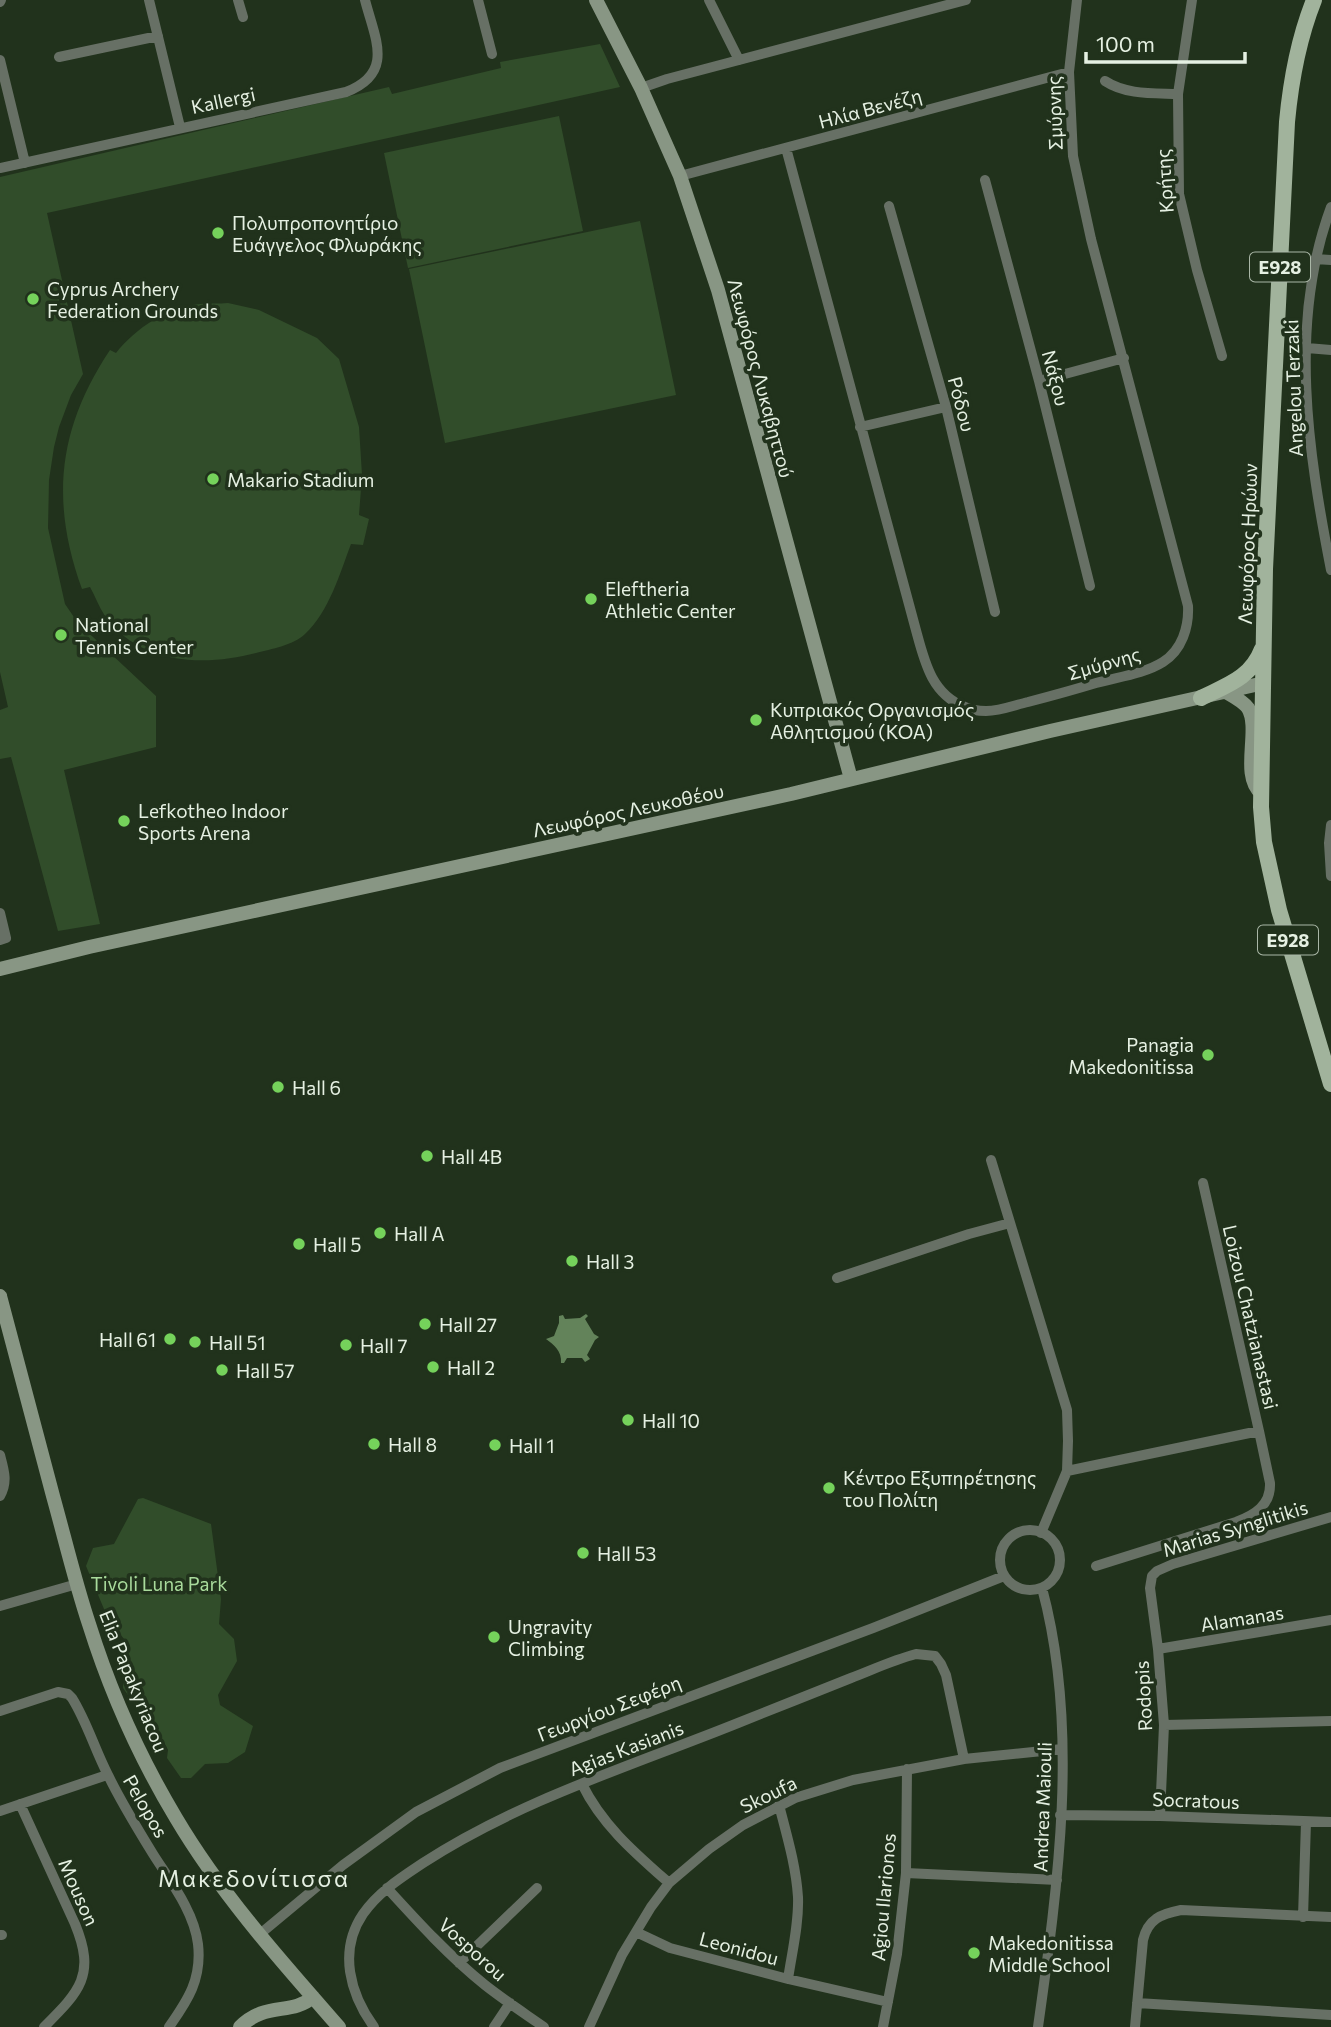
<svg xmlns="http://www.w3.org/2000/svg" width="1331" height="2027" viewBox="0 0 1331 2027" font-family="Commissioner,sans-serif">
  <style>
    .green { fill: #314d2a }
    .water { fill: #63835a }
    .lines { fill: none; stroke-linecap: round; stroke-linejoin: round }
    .street { stroke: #677065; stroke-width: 10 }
    .secondary { stroke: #889684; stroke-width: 14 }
    .primary { stroke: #a1b39c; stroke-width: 16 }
    .poi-dot { fill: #75d25b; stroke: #21321c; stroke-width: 2.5 }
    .labels { text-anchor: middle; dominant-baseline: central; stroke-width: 7; stroke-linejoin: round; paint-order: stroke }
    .shield { fill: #21321c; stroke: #aab7a7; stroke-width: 2 }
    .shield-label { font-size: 18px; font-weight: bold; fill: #e5f0e2 }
    .street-label { font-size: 19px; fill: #e5f0e2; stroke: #21321c }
    .poi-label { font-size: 19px; fill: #e5f0e2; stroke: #21321c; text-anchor: start }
    .park-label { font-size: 19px; fill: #a9db9c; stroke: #21321c }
    .quarter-label { font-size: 23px; letter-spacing: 2px; fill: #e5f0e2; stroke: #21321c }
  </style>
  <rect width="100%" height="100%" fill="#21321c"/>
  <path class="green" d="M600 44 620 87 47 213 83 374 71 395 59 427 54 447 49 480 48 528 65 604 78 623 156 696V747L64 770 100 924 58 931 11 757 0 759V710L8 707 0 672V177L389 87 392 94 501 68 500 62Z
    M559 116 583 231 408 268 384 153Z
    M640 221 676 395 445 443 409 269Z
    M228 303 259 310 317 338 339 359 359 427 362 475 359 515 369 519 363 545 351 544C340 573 329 612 305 634 294 645 271 649 256 653 203 667 139 664 105 616 99 607 95 596 90 587L82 589C50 501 58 428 110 350L116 353C136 328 167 307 200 304 209 303 219 304 228 303Z
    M143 1498 211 1524 221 1599 219 1624 234 1639 237 1661 218 1695 220 1705 253 1726 245 1752 228 1763 205 1764 191 1778H181L167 1758 168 1750 151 1719 143 1716 123 1688V1674L130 1646 109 1621 86 1566 93 1548 114 1544 138 1499Z"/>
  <path class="water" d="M586 1314 588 1316 585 1319 594 1334 599 1337 595 1340 587 1355 590 1359 585 1362 582 1358H567L564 1363H561C562 1351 554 1345 546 1339L554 1336 559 1323V1316L563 1315 565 1319 580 1318Z"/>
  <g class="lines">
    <path class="street" d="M149 0 180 127
      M238 0 243 17
      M478 0 492 54
      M709 0 739 60
      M1192 0 1178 94 1179 194 1197 270 1222 356
      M0 2 1 0
      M59 57 158 36
      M0 60 25 163
      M1105 81C1126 95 1154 93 1178 94
      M641 88 667 79 966 0
      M786 148 917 634C925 664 933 695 965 707 971 710 979 711 986 711 1000 711 1015 705 1028 702 1051 696 1073 690 1096 683 1117 677 1144 674 1163 662 1182 650 1189 627 1188 606L1091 239 1073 156 1069 72 1077 0
      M0 168 346 92C395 73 375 39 365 0
      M680 176 1069 72
      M985 180 1039 381 1090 586
      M889 206 946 407 995 612
      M1331 207C1288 323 1308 452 1331 570
      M1315 259 1331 260
      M1307 348 1331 350
      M1039 381 1124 358
      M860 427 946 407
      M1331 825 1329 843 1331 876
      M0 913 6 938 0 940
      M991 1160 1067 1410 1068 1441 1067 1471 1041 1533
      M837 1278 969 1234 1010 1223
      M0 1455C4 1470 8 1482 0 1496
      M1067 1471 1259 1431 1203 1183
      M1000 1560a30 30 0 1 1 60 0a30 30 0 1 1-60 0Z
      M1096 1566 1236 1522C1255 1515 1271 1505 1270 1483L1259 1431
      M0 1606 77 1584
      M1158 1649 1331 1620
      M0 1711 58 1692 68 1694 72 1698C87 1722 95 1750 108 1775 121 1802 137 1828 153 1854 170 1881 194 1911 198 1944 202 1979 188 2000 169 2027
      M1164 1725 1331 1721
      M582 1784C602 1825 635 1853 669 1883
      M20 1804 75 1924C96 1975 80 1991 44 2027
      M0 1811 107 1775
      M1060 1815 1160 1816 1331 1822
      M1160 1816 1164 1725 1158 1649 1150 1588 1152 1576 1157 1571 1173 1564 1331 1517
      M906 1873 1057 1880
      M387 1888C418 1922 449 1956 485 1985 504 2000 524 2013 544 2027
      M1303 1917 1306 1822
      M636 1932 670 1948 788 1979C792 1952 799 1924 798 1897 796 1866 787 1836 779 1805
      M260 1934 343 1865 416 1812 500 1768 873 1628 1004 1576
      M0 1935H2
      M459 1963 537 1888
      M788 1979 888 2002
      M1137 2003 1331 2015
      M374 2027C350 1994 338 1951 363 1914 378 1892 402 1877 423 1863 520 1800 631 1766 738 1723 776 1708 813 1693 851 1678 872 1670 893 1660 916 1654L935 1656 941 1664 946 1675 964 1759
      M494 2027 510 2003
      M589 2027 622 1955 651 1907 669 1883 709 1849 743 1825 795 1798 853 1780 964 1759 1062 1749
      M883 2027 897 1954 906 1873 907 1769
      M1038 2027C1058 1885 1080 1729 1042 1588
      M1135 2027 1143 1940C1148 1919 1161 1914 1181 1910L1331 1917"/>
    <path class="secondary" d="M596 0 641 88 680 176 718 290 851 779
      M1226 692C1233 696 1243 701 1248 708 1261 729 1240 775 1261 793
      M0 969 89 947 791 794 1050 731 1264 683
      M0 1296C18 1363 36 1430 53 1496 65 1539 75 1582 89 1624 110 1691 140 1758 176 1818 221 1894 281 1961 339 2027
      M240 2027C266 2001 291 2016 313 1997"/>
    <path class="primary" d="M1314 0C1298 40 1291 79 1287 122L1265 569 1261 807 1264 842 1279 910 1331 1084
      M1201 698C1227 685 1251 678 1262 649"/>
  </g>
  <g class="poi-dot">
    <circle cx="218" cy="233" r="7"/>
    <circle cx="33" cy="299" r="7"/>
    <circle cx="213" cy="479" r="7"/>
    <circle cx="591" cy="599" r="7"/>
    <circle cx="61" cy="635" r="7"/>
    <circle cx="756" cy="720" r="7"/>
    <circle cx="124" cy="821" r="7"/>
    <circle cx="1208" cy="1055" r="7"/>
    <circle cx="278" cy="1087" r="7"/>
    <circle cx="427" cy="1156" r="7"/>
    <circle cx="380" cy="1233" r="7"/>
    <circle cx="299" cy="1244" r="7"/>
    <circle cx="572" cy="1261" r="7"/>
    <circle cx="425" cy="1324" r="7"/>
    <circle cx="170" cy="1339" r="7"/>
    <circle cx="195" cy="1342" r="7"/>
    <circle cx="346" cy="1345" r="7"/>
    <circle cx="433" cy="1367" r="7"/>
    <circle cx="222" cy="1370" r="7"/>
    <circle cx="628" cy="1420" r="7"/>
    <circle cx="374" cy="1444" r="7"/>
    <circle cx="495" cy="1445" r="7"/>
    <circle cx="829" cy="1488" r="7"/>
    <circle cx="583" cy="1553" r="7"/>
    <circle cx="494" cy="1637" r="7"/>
    <circle cx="974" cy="1953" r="7"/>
  </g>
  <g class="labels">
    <g class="shield">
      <rect x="1250" y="252.5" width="60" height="29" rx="5"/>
      <rect x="1258" y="925.5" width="60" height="29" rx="5"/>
    </g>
    <g class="shield-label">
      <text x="1280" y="267">E928</text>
      <text x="1288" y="940">E928</text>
    </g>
    <g class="street-label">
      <text transform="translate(223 100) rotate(-12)">Kallergi</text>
      <text transform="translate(870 108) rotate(-15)">Ηλία Βενέζη</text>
      <text transform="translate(1054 113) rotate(-92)">Σμύρνης</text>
      <text transform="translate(1164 181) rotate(-94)">Κρήτης</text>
      <text transform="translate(761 378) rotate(75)">Λεωφόρος Λυκαβηττού</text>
      <text transform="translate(1056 378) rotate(75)">Νάξου</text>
      <text transform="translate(1293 388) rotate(-92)">Angelou Terzaki</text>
      <text transform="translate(962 404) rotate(75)">Ρόδου</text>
      <text transform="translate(1247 544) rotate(-88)">Λεωφόρος Ηρώων</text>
      <text transform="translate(1104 663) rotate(-16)">Σμύρνης</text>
      <text transform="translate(628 810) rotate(-12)">Λεωφόρος Λευκοθέου</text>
      <text transform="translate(1251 1317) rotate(77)">Loizou Chatzianastasi</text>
      <text transform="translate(1235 1528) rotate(-17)">Marias Synglitikis</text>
      <text transform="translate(1242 1618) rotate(-9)">Alamanas</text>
      <text transform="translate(134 1681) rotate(68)">Elia Papakyriacou</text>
      <text transform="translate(1143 1696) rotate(-93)">Rodopis</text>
      <text transform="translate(609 1708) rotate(-21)">Γεωργίου Σεφέρη</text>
      <text transform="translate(626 1748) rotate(-21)">Agias Kasianis</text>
      <text transform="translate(768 1794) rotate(-26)">Skoufa</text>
      <text transform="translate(1196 1800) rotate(2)">Socratous</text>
      <text transform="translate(146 1806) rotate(60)">Pelopos</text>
      <text transform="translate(1042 1807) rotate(-88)">Andrea Maiouli</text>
      <text transform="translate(79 1892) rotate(66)">Mouson</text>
      <text transform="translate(883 1897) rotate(-85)">Agiou Ilarionos</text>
      <text transform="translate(739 1948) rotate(15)">Leonidou</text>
      <text transform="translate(473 1949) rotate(42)">Vosporou</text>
    </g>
    <g class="poi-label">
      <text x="232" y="222">Πολυπροπονητίριο<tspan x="232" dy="22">Ευάγγελος Φλωράκης</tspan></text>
      <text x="47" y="288">Cyprus Archery<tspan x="47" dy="22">Federation Grounds</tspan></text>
      <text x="227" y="479">Makario Stadium</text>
      <text x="605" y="588">Eleftheria<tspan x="605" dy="22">Athletic Center</tspan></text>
      <text x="75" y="624">National<tspan x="75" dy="22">Tennis Center</tspan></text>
      <text x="770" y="709">Κυπριακός Οργανισμός<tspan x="770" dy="22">Αθλητισμού (ΚΟΑ)</tspan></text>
      <text x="138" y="810">Lefkotheo Indoor<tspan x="138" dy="22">Sports Arena</tspan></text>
      <text x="1194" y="1044" text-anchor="end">Panagia<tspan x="1194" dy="22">Makedonitissa</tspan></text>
      <text x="292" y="1087">Hall 6</text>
      <text x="441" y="1156">Hall 4B</text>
      <text x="394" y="1233">Hall A</text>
      <text x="313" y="1244">Hall 5</text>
      <text x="586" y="1261">Hall 3</text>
      <text x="439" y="1324">Hall 27</text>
      <text x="156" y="1339" text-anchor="end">Hall 61</text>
      <text x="209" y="1342">Hall 51</text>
      <text x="360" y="1345">Hall 7</text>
      <text x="447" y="1367">Hall 2</text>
      <text x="236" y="1370">Hall 57</text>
      <text x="642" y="1420">Hall 10</text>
      <text x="388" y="1444">Hall 8</text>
      <text x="509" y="1445">Hall 1</text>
      <text x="843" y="1477">Κέντρο Εξυπηρέτησης<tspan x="843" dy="22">του Πολίτη</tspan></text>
      <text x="597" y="1553">Hall 53</text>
      <text x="508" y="1626">Ungravity<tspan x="508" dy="22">Climbing</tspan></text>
      <text x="988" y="1942">Makedonitissa<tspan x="988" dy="22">Middle School</tspan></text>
    </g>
    <g class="park-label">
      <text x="159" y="1583">Tivoli Luna Park</text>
    </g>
    <g class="quarter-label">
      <text x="254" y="1878">Μακεδονίτισσα</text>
    </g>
  </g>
  <path d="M1086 52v10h159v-10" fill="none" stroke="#e5f0e2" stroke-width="3.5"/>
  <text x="1096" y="52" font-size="21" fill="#e5f0e2" stroke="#21321c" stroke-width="5" paint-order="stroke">100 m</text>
</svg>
